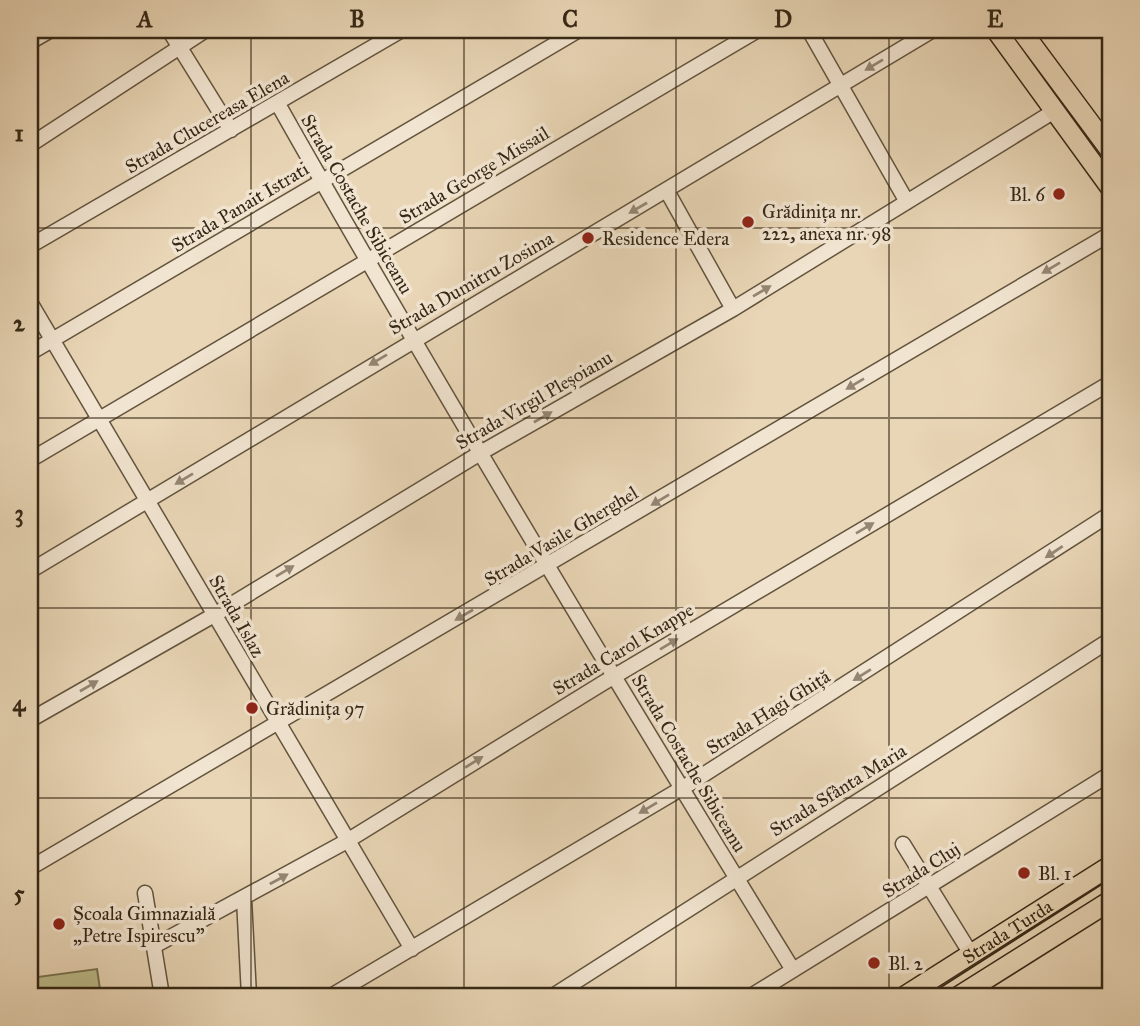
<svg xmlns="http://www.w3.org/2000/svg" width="1140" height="1026" viewBox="0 0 1140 1026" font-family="'IM FELL Great Primer',serif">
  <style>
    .green { fill: #bcbc8a; stroke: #797250; stroke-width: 2 }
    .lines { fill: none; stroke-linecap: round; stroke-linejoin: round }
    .minor-casing { stroke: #63543e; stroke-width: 17 }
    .major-casing { stroke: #362816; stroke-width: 22 }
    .minor { stroke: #f1e4d0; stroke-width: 14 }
    .major { stroke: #e9d6b6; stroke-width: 19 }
    .tram { stroke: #362816; stroke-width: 2 }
    .oneway { fill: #948673 }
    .grid { fill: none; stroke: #362816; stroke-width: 2; stroke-opacity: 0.55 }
    .poi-dot { fill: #8f2418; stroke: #f1e4d0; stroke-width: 2.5 }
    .labels { text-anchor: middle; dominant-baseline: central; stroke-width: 7; stroke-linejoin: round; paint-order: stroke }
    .street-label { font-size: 19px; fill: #362816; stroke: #f1e4d0 }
    .poi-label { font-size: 19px; fill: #362816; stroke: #f1e4d0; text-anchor: start }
    .neatline { fill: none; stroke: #362816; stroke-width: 2.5 }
    .grid-label { font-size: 23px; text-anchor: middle; font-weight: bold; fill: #362816 }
  </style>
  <rect width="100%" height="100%" fill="#e9d6b6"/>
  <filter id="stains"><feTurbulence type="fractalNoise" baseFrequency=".00286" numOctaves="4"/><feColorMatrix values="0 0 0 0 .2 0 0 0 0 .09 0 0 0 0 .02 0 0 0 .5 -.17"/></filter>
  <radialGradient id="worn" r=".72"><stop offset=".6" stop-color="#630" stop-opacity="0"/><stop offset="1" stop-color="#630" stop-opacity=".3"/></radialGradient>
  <path class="green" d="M97 969 101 996H30V978Z"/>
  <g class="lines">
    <defs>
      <path id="minor" d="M169 30 231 130
        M809 30 907 202
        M30 42 51 30
        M278 104C443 396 617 684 793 970
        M30 145 206 30
        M667 191 733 309
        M30 246 402 30
        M30 302 412 949
        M30 353 579 30
        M30 460 758 30
        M30 571 933 30
        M1110 712V713
        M30 720 214 615 482 452 733 309 1056 110
        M903 844 971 954
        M30 868 1110 234
        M145 893 162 996
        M244 899 249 996
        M154 946 347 841 603 683 1110 383
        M331 996 689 784 1110 514
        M553 996 1110 640
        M751 996 1110 774"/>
      <g id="major">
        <path d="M996 30 1110 187"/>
        <path d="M1021 30 1110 150"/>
        <path id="s1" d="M905 996 1110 866"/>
        <path d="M959 996 1110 901"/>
      </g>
    </defs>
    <use href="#minor" class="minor-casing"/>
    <use href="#major" class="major-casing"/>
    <use href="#minor" class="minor"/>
    <use href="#major" class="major"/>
    <path class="tram" d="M927 996 1110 879"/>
  </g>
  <defs><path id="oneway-solid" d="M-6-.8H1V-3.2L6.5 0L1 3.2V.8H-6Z" transform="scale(1.75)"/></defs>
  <g class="oneway">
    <use href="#oneway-solid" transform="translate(874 65) rotate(149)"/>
    <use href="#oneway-solid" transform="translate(638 208) rotate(150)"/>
    <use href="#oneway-solid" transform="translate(1051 268) rotate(149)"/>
    <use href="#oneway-solid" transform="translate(762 291) rotate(-31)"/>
    <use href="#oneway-solid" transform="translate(378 360) rotate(149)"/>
    <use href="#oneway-solid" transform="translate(855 384) rotate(149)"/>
    <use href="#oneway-solid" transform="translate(543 417) rotate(-30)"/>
    <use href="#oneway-solid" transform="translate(184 479) rotate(149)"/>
    <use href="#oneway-solid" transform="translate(660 500) rotate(149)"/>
    <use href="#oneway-solid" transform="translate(865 528) rotate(-31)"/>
    <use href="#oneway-solid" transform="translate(1054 552) rotate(146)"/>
    <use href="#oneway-solid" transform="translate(285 571) rotate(-31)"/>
    <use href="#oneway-solid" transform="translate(464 615) rotate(150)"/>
    <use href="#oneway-solid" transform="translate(669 644) rotate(-31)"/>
    <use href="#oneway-solid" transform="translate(862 675) rotate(148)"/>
    <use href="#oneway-solid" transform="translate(89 686) rotate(-30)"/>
    <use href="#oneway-solid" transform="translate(474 762) rotate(-32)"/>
    <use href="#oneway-solid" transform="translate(648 808) rotate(149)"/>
    <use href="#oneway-solid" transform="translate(279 879) rotate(-29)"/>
  </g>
  <path class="grid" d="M251 30V996M464 30V996M676 30V996M889 30V996M30 228H1110M30 418H1110M30 608H1110M30 798H1110"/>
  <g class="poi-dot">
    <circle cx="1059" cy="194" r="7"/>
    <circle cx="748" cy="222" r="7"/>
    <circle cx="588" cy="238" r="7"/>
    <circle cx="252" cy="708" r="7"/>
    <circle cx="1024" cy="873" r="7"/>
    <circle cx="59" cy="924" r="7"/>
    <circle cx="874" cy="963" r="7"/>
  </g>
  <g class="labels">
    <g class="street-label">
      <text transform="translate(207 122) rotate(-30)">Strada Clucereasa Elena</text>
      <text transform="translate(474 175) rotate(-31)">Strada George Missail</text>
      <text transform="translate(357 204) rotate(60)">Strada Costache Sibiceanu</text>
      <text transform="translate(240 207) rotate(-31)">Strada Panait Istrati</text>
      <text transform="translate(471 283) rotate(-30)">Strada Dumitru Zosima</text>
      <text transform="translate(534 400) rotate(-30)">Strada Virgil Pleșoianu</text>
      <text transform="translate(561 536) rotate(-31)">Strada Vasile Gherghel</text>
      <text transform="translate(237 616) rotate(60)">Strada Islaz</text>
      <text transform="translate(623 649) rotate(-31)">Strada Carol Knappe</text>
      <text transform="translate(768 712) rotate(-32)">Strada Hagi Ghiță</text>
      <text transform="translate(689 763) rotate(59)">Strada Costache Sibiceanu</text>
      <text transform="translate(838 790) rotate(-32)">Strada Sfânta Maria</text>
      <text transform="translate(921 870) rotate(-32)">Strada Cluj</text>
      <text stroke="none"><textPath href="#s1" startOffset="121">Strada Turda</textPath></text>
    </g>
    <g class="poi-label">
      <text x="1045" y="194" text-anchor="end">Bl. 6</text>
      <text x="762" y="211">Grădinița nr.<tspan x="762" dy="22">222, anexa nr. 98</tspan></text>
      <text x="602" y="238">Residence Edera</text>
      <text x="266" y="708">Grădinița 97</text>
      <text x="1038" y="873">Bl. 1</text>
      <text x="73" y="913">Școala Gimnazială<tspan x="73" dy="22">„Petre Ispirescu”</tspan></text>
      <text x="888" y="963">Bl. 2</text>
    </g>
  </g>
  <rect width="1140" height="1026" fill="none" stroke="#e9d6b6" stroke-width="77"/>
  <rect x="38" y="38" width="1064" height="950" class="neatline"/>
  <g class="grid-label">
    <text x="145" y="27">A</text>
    <text x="357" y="27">B</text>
    <text x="570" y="27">C</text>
    <text x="783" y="27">D</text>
    <text x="995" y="27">E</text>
    <text x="19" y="141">1</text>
    <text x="19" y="331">2</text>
    <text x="19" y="521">3</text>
    <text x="19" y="711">4</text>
    <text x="19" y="901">5</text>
  </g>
  <rect width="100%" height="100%" filter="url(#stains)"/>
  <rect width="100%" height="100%" fill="url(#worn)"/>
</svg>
